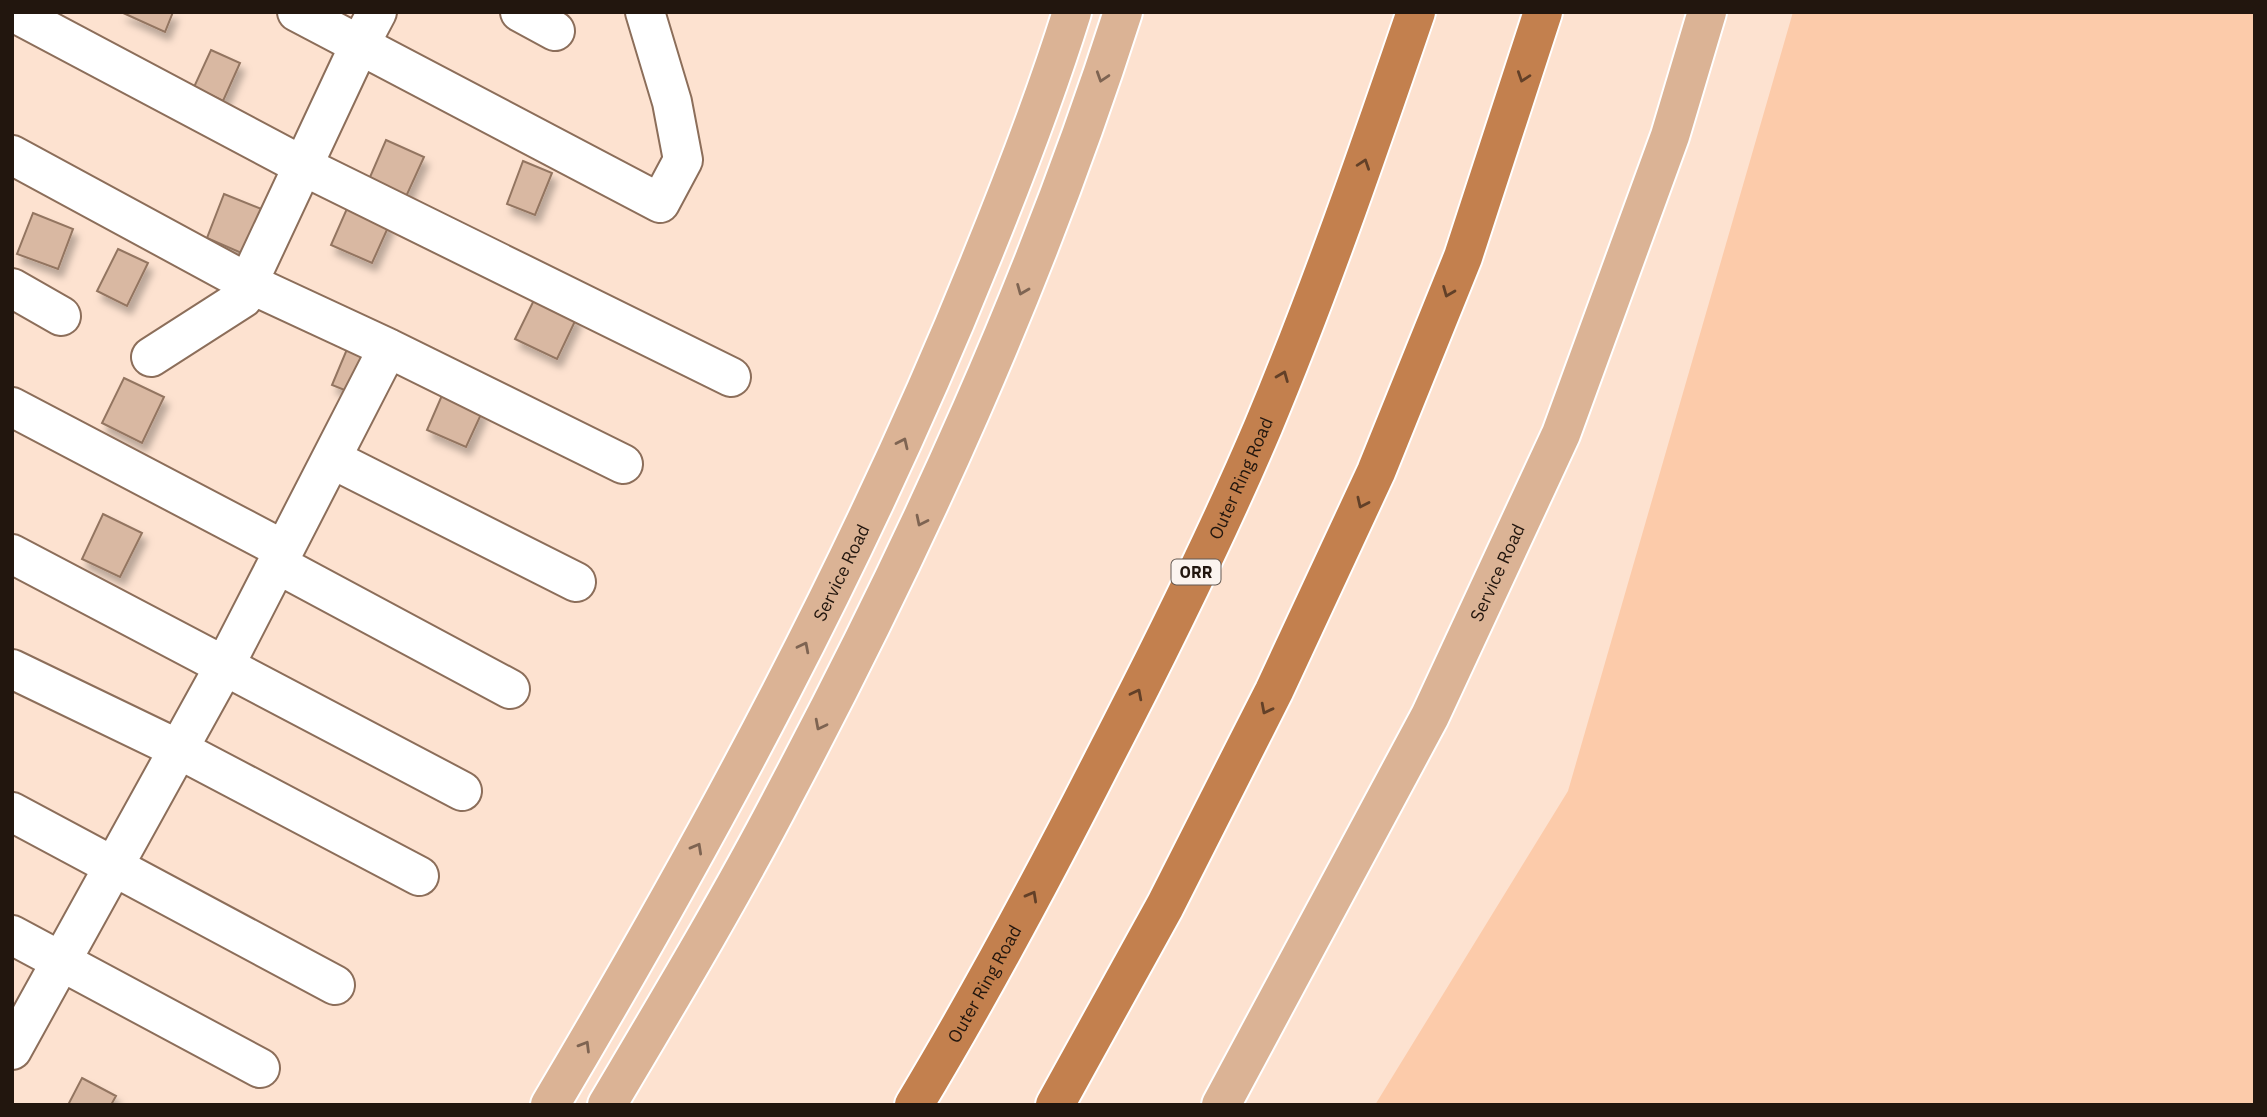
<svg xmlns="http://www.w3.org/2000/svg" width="2267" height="1117" viewBox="0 0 2267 1117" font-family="'IBM Plex Sans',sans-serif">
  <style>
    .green { fill: #fccbaa }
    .building { fill: #d9b8a2; stroke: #937561; stroke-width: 2; filter: url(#shadow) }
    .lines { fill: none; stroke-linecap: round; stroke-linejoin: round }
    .minor-casing { stroke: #8c6e5a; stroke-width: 42 }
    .major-casing { stroke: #fff; stroke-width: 42 }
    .highway-casing { stroke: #fff; stroke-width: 42 }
    .minor { stroke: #fff; stroke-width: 38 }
    .major { stroke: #dbb395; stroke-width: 38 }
    .highway { stroke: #c3804e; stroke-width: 38 }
    .oneway { stroke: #7e6452 }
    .oneway2 { stroke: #624028 }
    .labels { text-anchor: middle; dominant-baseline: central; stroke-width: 6; stroke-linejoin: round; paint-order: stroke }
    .shield { fill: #fbf4ef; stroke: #635952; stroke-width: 2 }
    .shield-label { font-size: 16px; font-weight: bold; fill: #22160e }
    .street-label { font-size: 18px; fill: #22160e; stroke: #fbf4ef }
  </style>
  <defs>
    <filter id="shadow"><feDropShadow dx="4.5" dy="8" stdDeviation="3.5" flood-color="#0004"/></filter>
  </defs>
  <rect width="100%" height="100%" fill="#fde2d0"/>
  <path class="green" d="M1793 12H2255V1105H1375L1568 791Z"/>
  <path class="building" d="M121 12H173L165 32Z
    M211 50 240 63 223 101 194 87Z
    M386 140 424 157 404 201 367 184Z
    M523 161 552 173 535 215 507 204Z
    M224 194 264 210 246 255 207 238Z
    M349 204 390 223 372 263 331 245Z
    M33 213 73 229 58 269 17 254Z
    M118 249 148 263 127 306 97 291Z
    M535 298 577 317 557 359 515 339Z
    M350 342 370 350 352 393 332 385Z
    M124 378 164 397 142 443 102 423Z
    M443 393 483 410 466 447 427 430Z
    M103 514 142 533 120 577 82 559Z
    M82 1078 116 1096 111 1105H68Z"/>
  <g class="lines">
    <defs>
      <path id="minor" d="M13 12 303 166 731 377
        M297 12 660 203 683 160 672 102 645 12
        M520 12 555 31
        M12 155 248 283 243 298 151 357
        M12 288 61 316
        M388 348 623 464
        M12 407 284 550
        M332 459 576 582
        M12 554 462 791
        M277 564 510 689
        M12 669 178 749 419 876
        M12 812 335 985
        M12 935 260 1068
        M12 1050 225 665 388 348 248 283 359 46 377 12"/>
      <g id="major">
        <path id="s1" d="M550 1105C711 834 861 556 979 264 1013 181 1045 98 1072 12"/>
        <path d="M607 1105C668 1002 730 899 785 793 918 542 1036 283 1123 12"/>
        <path id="s2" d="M1221 1105 1430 716 1561 434 1670 136 1707 12"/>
      </g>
      <g id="highway">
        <path id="s3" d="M914 1105C982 992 1044 876 1103 760 1160 650 1215 540 1263 427 1320 291 1368 152 1416 12"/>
        <path d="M1055 1105 1165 906 1274 691 1376 472 1463 257 1543 12"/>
      </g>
    </defs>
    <use href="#minor" class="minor-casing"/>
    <use href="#major" class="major-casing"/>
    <use href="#highway" class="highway-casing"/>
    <use href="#minor" class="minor"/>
    <use href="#major" class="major"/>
    <use href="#highway" class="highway"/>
  </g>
  <defs><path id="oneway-chevron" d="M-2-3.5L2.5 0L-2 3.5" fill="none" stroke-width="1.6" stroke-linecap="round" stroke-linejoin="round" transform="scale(1.75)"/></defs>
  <g class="oneway">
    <use href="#oneway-chevron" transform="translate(1102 77) rotate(108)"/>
    <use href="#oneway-chevron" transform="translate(1022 290) rotate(112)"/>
    <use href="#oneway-chevron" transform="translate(903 443) rotate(-65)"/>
    <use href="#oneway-chevron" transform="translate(921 521) rotate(116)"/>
    <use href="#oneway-chevron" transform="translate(804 647) rotate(-63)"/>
    <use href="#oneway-chevron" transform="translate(820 725) rotate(117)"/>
    <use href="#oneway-chevron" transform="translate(697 848) rotate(-61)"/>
    <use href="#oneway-chevron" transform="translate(585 1046) rotate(-59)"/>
  </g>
  <g class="oneway2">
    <use href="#oneway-chevron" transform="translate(1523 77) rotate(109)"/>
    <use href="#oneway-chevron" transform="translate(1364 164) rotate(-71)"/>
    <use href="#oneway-chevron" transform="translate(1448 292) rotate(112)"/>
    <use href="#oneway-chevron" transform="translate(1283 376) rotate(-68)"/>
    <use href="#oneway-chevron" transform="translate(1362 503) rotate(115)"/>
    <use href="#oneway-chevron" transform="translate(1137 694) rotate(-63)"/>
    <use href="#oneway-chevron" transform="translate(1266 709) rotate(117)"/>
    <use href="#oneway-chevron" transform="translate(1032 896) rotate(-61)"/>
  </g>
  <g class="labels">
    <rect class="shield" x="1171.5" y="559.5" width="49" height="25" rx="5"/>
    <g class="shield-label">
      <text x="1196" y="572">ORR</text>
    </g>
    <g class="street-label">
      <text stroke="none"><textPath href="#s3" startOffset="707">Outer Ring Road</textPath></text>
      <text stroke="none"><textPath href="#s1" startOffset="607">Service Road</textPath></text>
      <text stroke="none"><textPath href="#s2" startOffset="600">Service Road</textPath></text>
      <text stroke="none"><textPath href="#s3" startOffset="140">Outer Ring Road</textPath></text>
    </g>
  </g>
  <rect width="2267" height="1117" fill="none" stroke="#22160e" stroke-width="28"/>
</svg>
